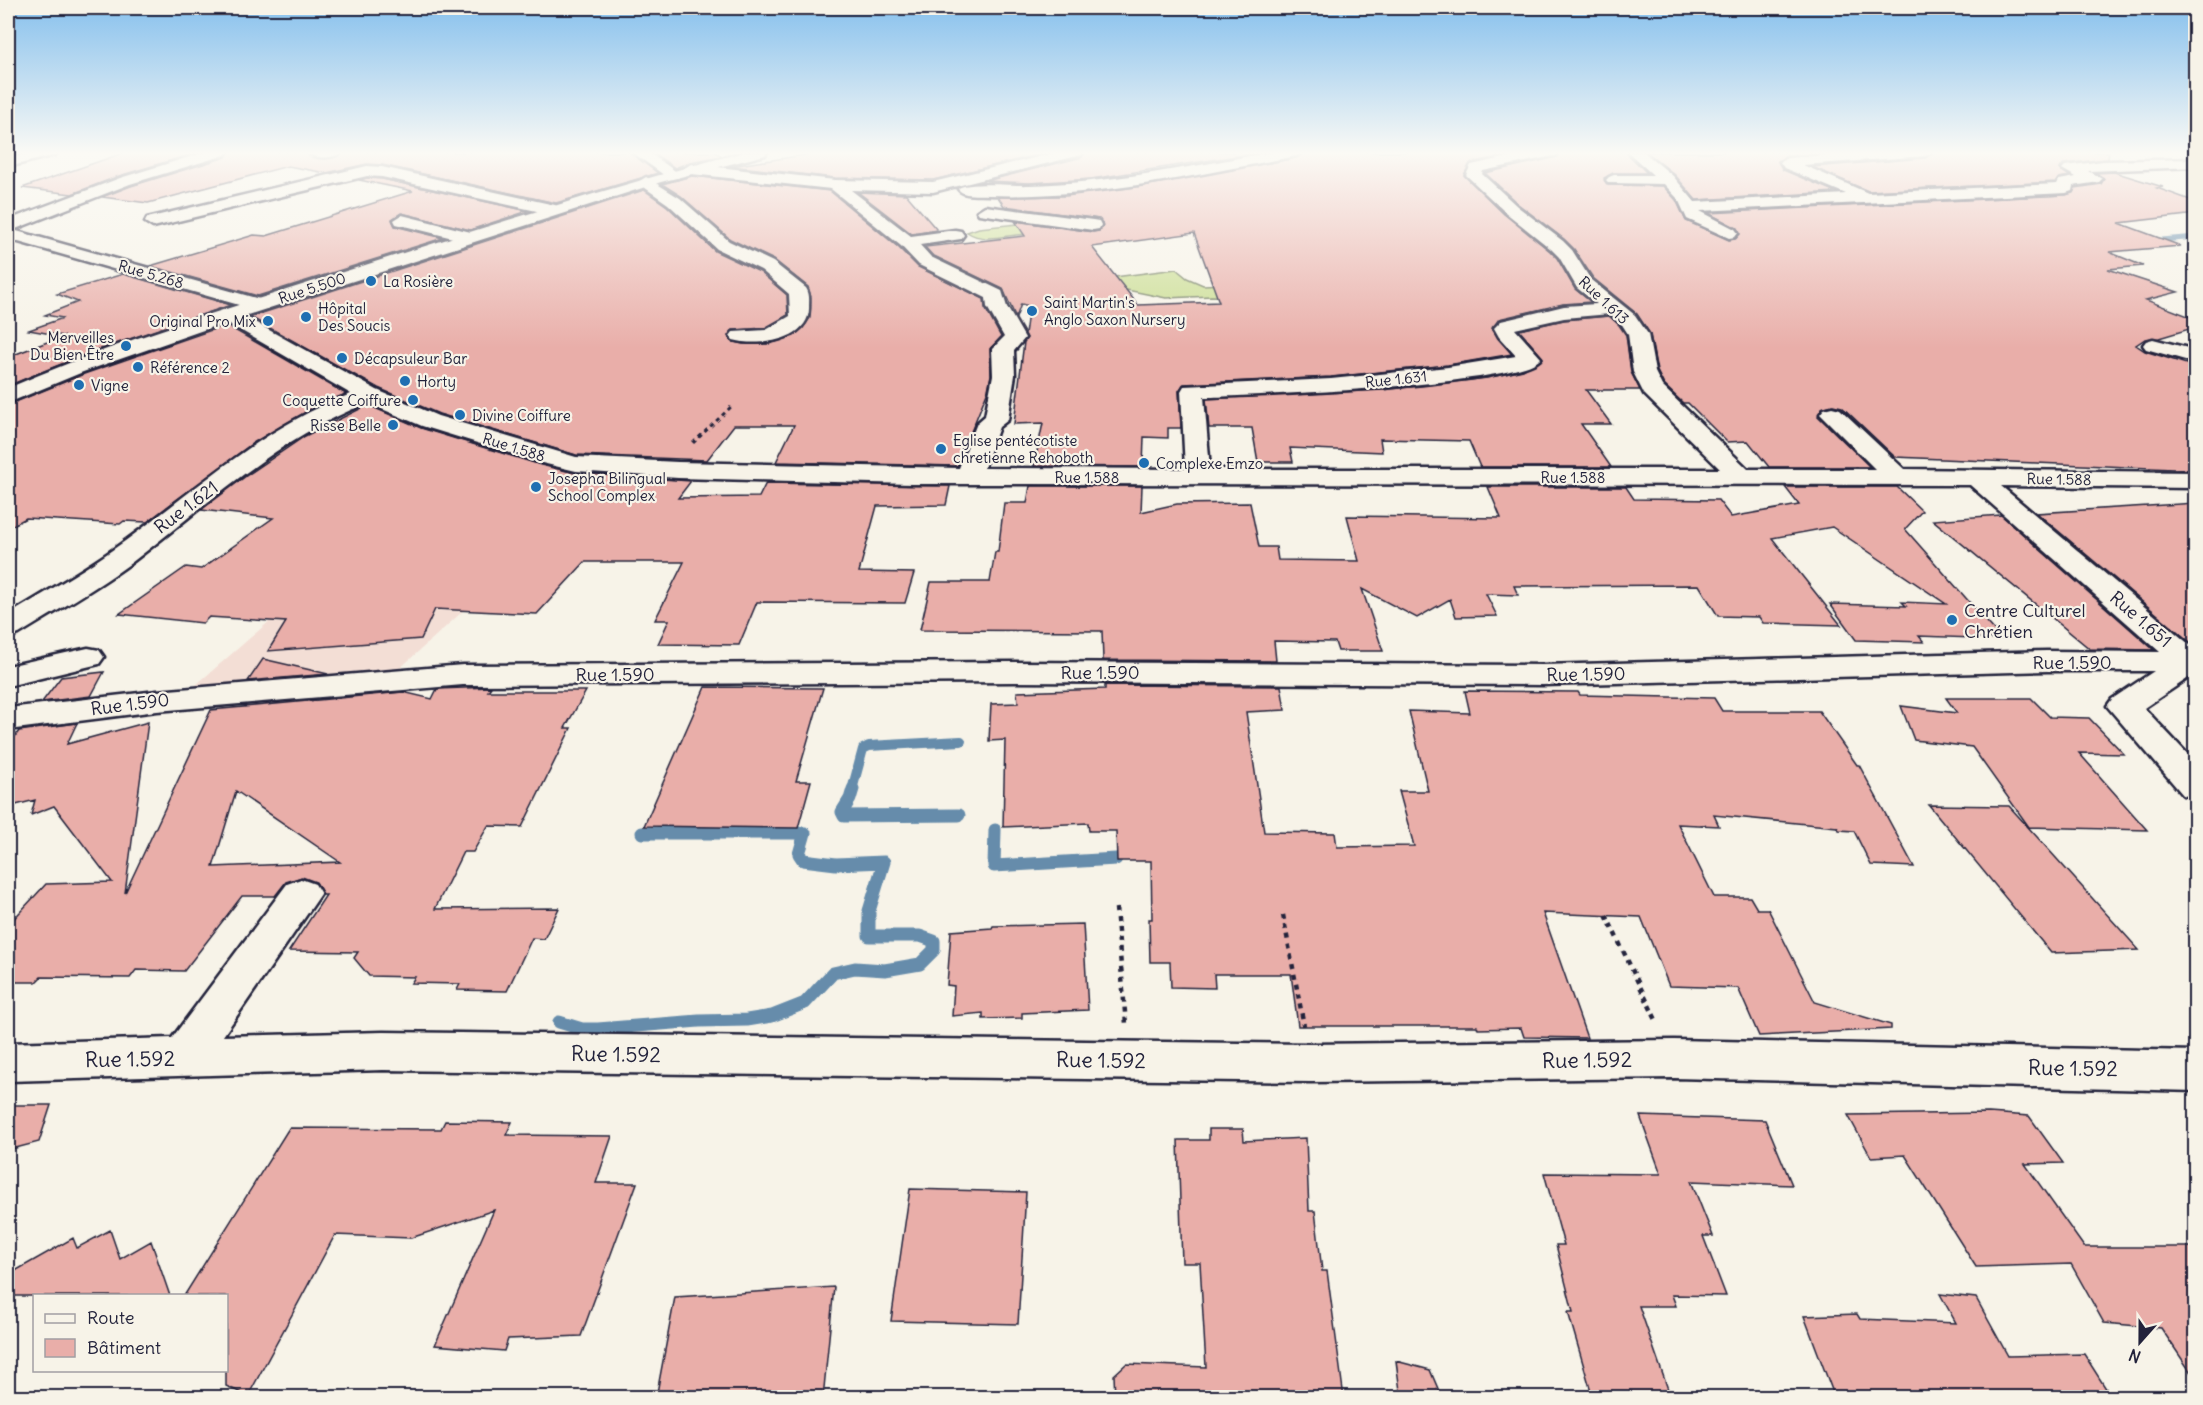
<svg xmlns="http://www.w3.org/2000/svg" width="2203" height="1405" viewBox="0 0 2203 1405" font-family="Delius,sans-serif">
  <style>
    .built { fill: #f3ded5 }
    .green { fill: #cadd92; stroke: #768066; stroke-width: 1.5 }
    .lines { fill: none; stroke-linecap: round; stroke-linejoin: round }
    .stream-far2 { stroke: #668cab; stroke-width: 5 }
    .stream-far1 { stroke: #668cab; stroke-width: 10 }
    .stream { stroke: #668cab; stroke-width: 13 }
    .building { fill: #e9aea9; stroke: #22223b; stroke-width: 1.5; fill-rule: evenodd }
    .street-casing { stroke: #22223b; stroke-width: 5 }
    .secondary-casing { stroke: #22223b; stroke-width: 5 }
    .path-far1 { stroke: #22223b; stroke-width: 3; stroke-dasharray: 4 4; stroke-linecap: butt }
    .path { stroke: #22223b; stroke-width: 4.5; stroke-dasharray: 5 5; stroke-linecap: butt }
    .street { fill: #f7f3e8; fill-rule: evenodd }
    .secondary { fill: #f7f3e8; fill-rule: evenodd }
    .poi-dot { fill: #1f6fb2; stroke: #f7f3e8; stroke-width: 2 }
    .labels { text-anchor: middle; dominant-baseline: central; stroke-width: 4.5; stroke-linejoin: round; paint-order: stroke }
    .far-street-label { font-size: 15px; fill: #22223b; stroke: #f7f3e8 }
    .far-poi-label { font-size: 15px; fill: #22223b; stroke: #f7f3e8; text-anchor: start }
    .street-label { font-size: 18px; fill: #22223b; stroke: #f7f3e8 }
    .poi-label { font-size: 18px; fill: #22223b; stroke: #f7f3e8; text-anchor: start }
    .near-street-label { font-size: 21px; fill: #22223b; stroke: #f7f3e8 }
  </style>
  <rect width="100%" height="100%" fill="#f7f3e8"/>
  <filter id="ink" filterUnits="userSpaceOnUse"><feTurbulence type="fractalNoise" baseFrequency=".0167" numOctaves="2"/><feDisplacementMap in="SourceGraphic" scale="12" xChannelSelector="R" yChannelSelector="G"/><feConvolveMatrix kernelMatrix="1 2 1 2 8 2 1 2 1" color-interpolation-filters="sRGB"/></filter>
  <g filter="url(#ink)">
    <path class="built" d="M302 593H483L388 679 190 690Z"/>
    <path class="green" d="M1025 218 1075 226 1087 232C1064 233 1039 233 1016 235 1000 237 982 242 967 232L979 228 1027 223Z
      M1176 269 1187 278 1203 285 1227 284 1249 298 1212 296 1166 298 1112 287 1115 277Z"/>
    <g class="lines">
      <path class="stream-far2" d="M2150 241 2196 237"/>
      <path class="stream-far1" d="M852 790 863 749 869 746 961 741"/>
      <path class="stream" d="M853 789 850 799 842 812 844 816 959 815
        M995 830 994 866 1116 859
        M559 1022 582 1029H598L699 1021 747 1020 772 1016 805 1003 833 973 855 968 885 970 920 964 934 950V941L920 936H869V911L884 862 836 864 803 860 799 854 805 833H642"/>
    </g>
    <path class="building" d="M126 152H199L119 176 72 194 22 188Z
      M229 152H305L309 156 324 159 339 156 343 152H630L658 173 556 203 382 165 367 164 326 173 288 166 148 203 102 197 131 186 226 157Z
      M652 152H715L722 156 690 162 675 168Z
      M825 152H1050L933 180 835 178 731 166Z
      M1085 152H1262L1091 179 1029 183 986 181 1082 157Z
      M1305 152H1522L1471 163 1464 175 1504 214 1550 251 1557 258 1575 289 1591 302 1563 304 1499 319 1492 329 1512 354 1448 365 1331 377 1184 384 1179 391 1181 428H1168V438L1144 437 1143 467 1034 466 1043 423 1014 424 1024 342 1027 338 1025 334 1029 306 1021 304 1016 318 1003 289 932 255 925 247 1025 236 1015 221 1093 232 1099 231 1103 226 1099 219 1004 206 998 197 1066 196 1143 186 1296 158ZM1194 233 1219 302 1138 305 1092 247Z
      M1561 152H1626L1647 173H1613L1604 178 1607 185 1663 186 1676 200 1686 221 1729 240 1735 239 1740 234 1737 228 1708 213 2066 195 2073 193 2075 188 2101 184 2104 179 2096 173 2114 172 2163 187 2157 188 2196 202V214L2119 223 2181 246 2109 252 2143 266 2108 269 2178 292 2146 300 2196 319V327L2159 338 2145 339 2136 345 2145 351 2196 367V470L1895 457 1842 407 1833 405 1822 408 1818 416 1870 467H1769L1748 441 1727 442 1688 403H1683L1664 385 1657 371 1650 334 1637 314 1593 278 1574 249 1564 239 1518 204 1485 173 1557 157Z
      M1647 152H1841L1787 156 1778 161 1783 170 1836 192 1696 200 1675 175Z
      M1934 152H2109L2108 159 2063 164 2060 169 2069 176 2059 178 2056 182 1868 191 1812 167 1925 158Z
      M692 176 830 191 899 248 918 267 984 299 985 308 1001 337 990 349 991 375 988 390 957 466 776 462 794 425H734L707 460 576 455 439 414 378 388 250 317 644 190 667 206 715 251 760 272 787 295 788 315 765 328 733 330 728 336 731 341 743 344H769L794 336 803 328 810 318 811 297 808 287 774 260 730 239 681 196 662 184Z
      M367 178 382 179 528 211 470 230 401 213 392 219 395 226 443 238 258 296 150 266 254 235 266 236 413 191 359 180Z
      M858 192 906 194 937 230 912 234Z
      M123 274 231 305 89 353 8 386V357L63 336 29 330 63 318 45 315 78 302 57 294Z
      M1609 316 1619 325 1626 335 1631 372 1640 390H1586L1611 424H1581L1611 467H1480L1469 441 1380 439 1382 452 1290 448 1293 462H1258L1252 428H1209L1206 399 1383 390 1487 378 1523 370 1543 358 1519 330 1564 320Z
      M226 325 346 394 316 406 253 443 147 522 124 521 120 524 26 518 8 528V405L84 374Z
      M368 405 421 428 541 465 575 473 691 481 678 498 759 497 766 483 950 486 946 505 877 506 859 572 914 573 905 603 757 602 739 645 658 644 669 620H655L684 562H585L537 614 435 609 421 639 268 651 286 622 209 617 203 623 119 614 186 567 201 569 273 518 201 510 246 476 305 436Z
      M1030 486H1142L1141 512 1177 504 1250 503 1259 547H1276L1278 560 1359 561 1347 516 1501 518 1488 487H1626L1634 499 1718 500 1731 517 1799 505 1785 487H1897L1922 511 1905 529 2002 639 1919 636 1924 642 1856 640 1830 604 1906 606 1902 602 1946 604 1832 527 1772 538 1841 625 1763 623 1759 617 1718 616 1699 585 1514 586 1518 595 1486 594 1497 616 1456 617 1450 599 1417 618 1362 589 1383 651H1338L1335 642 1274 641 1276 661 1103 660 1102 631 920 630 931 582H990L995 552H998L1004 503H1027Z
      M2196 503V647L2037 513Z
      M2001 515 2154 650 2090 649 1933 520Z
      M263 659 328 674 248 681Z
      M104 672 91 696 42 702 61 677Z
      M1105 685 1281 686 1285 710 1246 712 1264 832 1335 833 1337 847 1414 846 1399 791H1428L1409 711 1470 713 1465 691 1578 692 1580 695 1714 698 1722 711H1819L1857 765H1859L1914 867 1871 865 1854 831 1839 830 1837 827 1714 815 1719 826 1678 824 1714 897H1750L1757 909H1768L1815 1002 1891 1025V1029L1759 1036 1738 988 1669 986 1641 917 1543 913 1587 1038 1524 1037 1521 1028 1478 1029 1477 1026H1298L1291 974H1214L1215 988 1171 987 1170 962H1150L1149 919H1152L1151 861H1117L1116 831H1089L1088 823 1003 827 1005 740 989 741 991 704 1018 703 1017 692 1105 689Z
      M491 687 488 691H586L565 728H571L522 827 488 826 473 852H463L435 909 559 908 544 939 532 938 507 991 457 990 460 984 411 983 415 977 369 976 354 958 358 952 289 951 326 895H323L316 882 302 877 286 882 275 896H242L184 971 136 970 130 978 41 977 36 982H8V925L46 884 112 882 54 806 31 815 35 800 8 807V746L19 731 77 723 67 744 148 722 125 893 211 710 403 692 432 699 437 689ZM236 791 340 862 213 867Z
      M705 687 823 688 796 781H811L798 828 644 826Z
      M1946 698H2031L2050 717 2089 718 2124 754 2079 753 2147 830 2029 827 1972 747 1914 740 1901 706 1957 713Z
      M1929 805 2009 806 2139 950 2051 953Z
      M1083 924 1088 1010 1022 1013V1018L983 1019V1013L952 1016 954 986 947 985 951 931 992 928 993 926Z
      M8 1105H51L39 1142 8 1150Z
      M1989 1113 2029 1116 2063 1163 2025 1164 2084 1247H2196V1380L2161 1328 2104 1323 2071 1264 1976 1267 1905 1155 1871 1157 1848 1115Z
      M1640 1116 1765 1120 1792 1185 1691 1181 1713 1236H1703L1726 1296 1672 1295 1676 1306H1639L1671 1398H1593L1568 1312H1573L1556 1245H1564L1544 1173 1661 1174Z
      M445 1121 512 1122 506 1135 612 1136 596 1183H637L581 1336 508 1339 504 1351 435 1345 494 1210 411 1238 335 1235 248 1396 226 1386V1296H184L289 1128 441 1129Z
      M1209 1129H1243L1244 1141 1306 1138 1309 1211H1315L1322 1271H1327L1344 1398H1115L1114 1375 1126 1364 1206 1367 1200 1263H1182L1178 1140H1209Z
      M910 1189 1026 1192 1018 1324 891 1321Z
      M110 1230 120 1259 151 1241 170 1296H8V1275L73 1238 77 1248Z
      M834 1287 823 1398H656L675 1297Z
      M1940 1294 1976 1298 2008 1356 2084 1354 2112 1398H1835L1804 1316 1857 1314 1860 1319 1956 1323Z
      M1396 1361 1430 1370 1442 1398H1401Z"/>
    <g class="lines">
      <defs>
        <path id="street" d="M34 152H57L55 155 8 167V159Z
          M206 152H227L225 155 130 184 13 230 267 301 270 305 267 309H253L8 239V220L120 178Z
          M307 152H341C334 159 314 159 307 152Z
          M632 152H648L681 175 678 178H668Z
          M1059 152H1083L1081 155 933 192 851 190 911 236 955 230 961 231 964 235 961 239 920 245 931 257 1002 291 1007 307 1025 338 1014 351 1015 375 1008 420 999 427 984 468 1185 469 1181 391 1184 386 1331 379 1448 367 1516 356 1499 337 1494 328 1501 321 1564 306 1597 304 1577 288 1559 257 1551 249 1505 212 1466 175 1471 165 1532 152H1559L1557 155 1483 171 1482 174 1517 206 1563 241 1572 250 1591 280 1635 315 1648 334 1655 372 1662 386 1748 469H1875L1820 414 1824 409 1832 407 1840 409 1904 469 2196 472V488L2001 486 2196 650V673L2144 708 2196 763V798L2183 795 2107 706 2112 699 2154 671H2047L1543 685 1014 682 463 685 157 711 8 730V708L157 691 463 665 1014 662 1543 665 2047 651 2160 652 1970 485 911 484 678 478 576 471 542 463 422 426 368 403C278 437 207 505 131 563 96 589 56 611 19 634L8 637V615C41 595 76 575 108 553 188 498 258 428 351 394L221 319 218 315 221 311H235L377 390 438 416 576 457 678 462 959 468 977 423 985 416 993 375 992 349 1004 337 987 307 986 298 919 265 901 246 831 189 691 174 683 169 691 164 835 180 933 182ZM1610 314 1621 323 1628 334 1633 372 1644 394 1720 469H1210L1204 397C1250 396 1522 386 1541 358L1515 329 1564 318Z
          M1273 152H1303L1296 156C1195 175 1092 199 988 195 979 194 964 197 958 189 965 181 1016 186 1029 185 1112 183 1192 166 1273 152Z
          M1628 152H1644L1673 176 1695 202 1846 194 1784 168 1780 162 1787 158 1868 152H1932L1925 156 1803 165 1868 193 2057 184 2059 180 2076 177 2062 169 2065 166 2103 161 2196 159V167L2088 171 2102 179 2099 182 2073 186 2072 191 2066 193 1700 211 1735 229 1738 233 1735 237 1729 238 1687 219 1678 199 1664 184 1609 183 1606 180 1609 177 1614 175H1653Z
          M367 166 382 167 555 205 563 210 555 215 382 177 367 176 153 227 145 222 147 218Z
          M646 177 680 198 729 241 773 262 806 288C810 294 809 300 809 306 811 341 758 347 733 340L730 336 733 332 766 330 790 316 789 294 761 270 717 249 668 204 641 185 638 182Z
          M985 206 1093 220 1099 221 1101 225 1099 229 1093 230 979 214 977 211Z
          M402 215 475 233 478 237 475 241 469 242 396 224 394 220Z
          M2153 339 2196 350V363L2146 349 2143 345 2146 341Z
          M88 648 99 650 104 657 99 664 8 686V666Z
          M301 879 315 884 321 894 223 1036 383 1032 1311 1044 1674 1040 2196 1051V1091L1674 1078 1311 1082 383 1070 8 1081V1043L172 1038 287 884Z"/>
        <path id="secondary" d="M744 152H767L765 155 661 182 235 319 83 372 8 403V388C116 341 230 308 343 272 476 230 609 187 744 152Z"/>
      </defs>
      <use href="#street" class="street-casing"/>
      <use href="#secondary" class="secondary-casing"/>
      <path class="path-far1" d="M693 443 732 406"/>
      <path class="path" d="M1116 908 1126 1024
        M1283 915 1304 1026
        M1606 915 1657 1022"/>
      <use href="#street" class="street"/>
      <use href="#secondary" class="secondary"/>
    </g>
  </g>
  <linearGradient id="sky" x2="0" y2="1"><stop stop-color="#86c0ed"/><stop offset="0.44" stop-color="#fbfaf5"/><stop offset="1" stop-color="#fbfaf5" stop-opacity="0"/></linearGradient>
  <rect width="2203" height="348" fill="url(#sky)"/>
  <g class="poi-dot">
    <circle cx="371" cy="281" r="6"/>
    <circle cx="1032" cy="311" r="6"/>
    <circle cx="306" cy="317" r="6"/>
    <circle cx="268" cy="321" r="6"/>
    <circle cx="126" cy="346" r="6"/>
    <circle cx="342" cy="358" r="6"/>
    <circle cx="138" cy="367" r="6"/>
    <circle cx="405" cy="381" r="6"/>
    <circle cx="79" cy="385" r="6"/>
    <circle cx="413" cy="400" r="6"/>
    <circle cx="460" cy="415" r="6"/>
    <circle cx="393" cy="425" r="6"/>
    <circle cx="941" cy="449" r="6"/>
    <circle cx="1144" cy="463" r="6"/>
    <circle cx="536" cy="487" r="6"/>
    <circle cx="1952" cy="620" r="6"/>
  </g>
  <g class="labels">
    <g class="far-street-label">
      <text transform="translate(151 274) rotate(16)">Rue 5.268</text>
      <text transform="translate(312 288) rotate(-18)">Rue 5.500</text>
      <text transform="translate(1604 300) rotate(43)">Rue 1.613</text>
      <text transform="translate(1396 379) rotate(-6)">Rue 1.631</text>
      <text transform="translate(514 447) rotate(17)">Rue 1.588</text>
      <text x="1087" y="477">Rue 1.588</text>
      <text x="1573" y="477">Rue 1.588</text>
      <text transform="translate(2059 479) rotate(1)">Rue 1.588</text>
    </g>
    <g class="far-poi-label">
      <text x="383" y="281">La Rosière</text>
      <text x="1044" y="302">Saint Martin's<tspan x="1044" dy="17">Anglo Saxon Nursery</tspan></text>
      <text x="318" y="308">Hôpital<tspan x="318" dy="17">Des Soucis</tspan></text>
      <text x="256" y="321" text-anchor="end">Original Pro Mix</text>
      <text x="114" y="337" text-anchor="end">Merveilles<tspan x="114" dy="17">Du Bien Être</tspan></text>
      <text x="354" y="358">Décapsuleur Bar</text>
      <text x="150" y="367">Référence 2</text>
      <text x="417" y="381">Horty</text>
      <text x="91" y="385">Vigne</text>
      <text x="401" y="400" text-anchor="end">Coquette Coiffure</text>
      <text x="472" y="415">Divine Coiffure</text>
      <text x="381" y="425" text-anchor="end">Risse Belle</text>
      <text x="953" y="440">Eglise pentécotiste<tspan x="953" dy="17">chretienne Rehoboth</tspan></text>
      <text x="1156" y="463">Complexe Emzo</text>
      <text x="548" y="478">Josepha Bilingual<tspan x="548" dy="17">School Complex</tspan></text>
    </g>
    <g class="street-label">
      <text transform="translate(186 507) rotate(-37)">Rue 1.621</text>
      <text transform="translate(2141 619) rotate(41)">Rue 1.651</text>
      <text x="2072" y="662">Rue 1.590</text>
      <text x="1100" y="672">Rue 1.590</text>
      <text x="615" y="674">Rue 1.590</text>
      <text transform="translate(1586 674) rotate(-1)">Rue 1.590</text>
      <text transform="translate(130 704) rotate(-7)">Rue 1.590</text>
    </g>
    <g class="poi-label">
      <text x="1964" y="610">Centre Culturel<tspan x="1964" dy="21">Chrétien</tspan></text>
    </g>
    <g class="near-street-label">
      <text transform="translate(616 1054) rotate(1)">Rue 1.592</text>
      <text transform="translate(130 1059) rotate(-1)">Rue 1.592</text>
      <text transform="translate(1101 1060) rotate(1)">Rue 1.592</text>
      <text transform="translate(1587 1060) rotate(-1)">Rue 1.592</text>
      <text transform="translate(2073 1068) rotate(1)">Rue 1.592</text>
    </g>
  </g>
  <rect width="2203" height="1405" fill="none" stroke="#f7f3e8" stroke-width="30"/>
  <rect x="15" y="15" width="2173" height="1375" fill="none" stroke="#22223b" stroke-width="2" filter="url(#ink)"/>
  <rect x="33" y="1294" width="195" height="78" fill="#f7f3e8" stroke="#a29fa3" stroke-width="1.5"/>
  <rect x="45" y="1314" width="30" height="9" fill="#f7f3e8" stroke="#a29fa3" stroke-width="1.5"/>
  <text x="87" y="1324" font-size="18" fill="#22223b">Route</text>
  <rect x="45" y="1339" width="30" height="18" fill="#e9aea9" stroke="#a29fa3" stroke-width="1.5"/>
  <text x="87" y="1354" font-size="18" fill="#22223b">Bâtiment</text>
  <g transform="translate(2140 1342) rotate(201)" stroke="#f7f3e8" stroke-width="4.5" paint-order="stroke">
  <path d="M0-4.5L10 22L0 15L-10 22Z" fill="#22223b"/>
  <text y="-9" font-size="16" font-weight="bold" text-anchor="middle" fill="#22223b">N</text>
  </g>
</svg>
